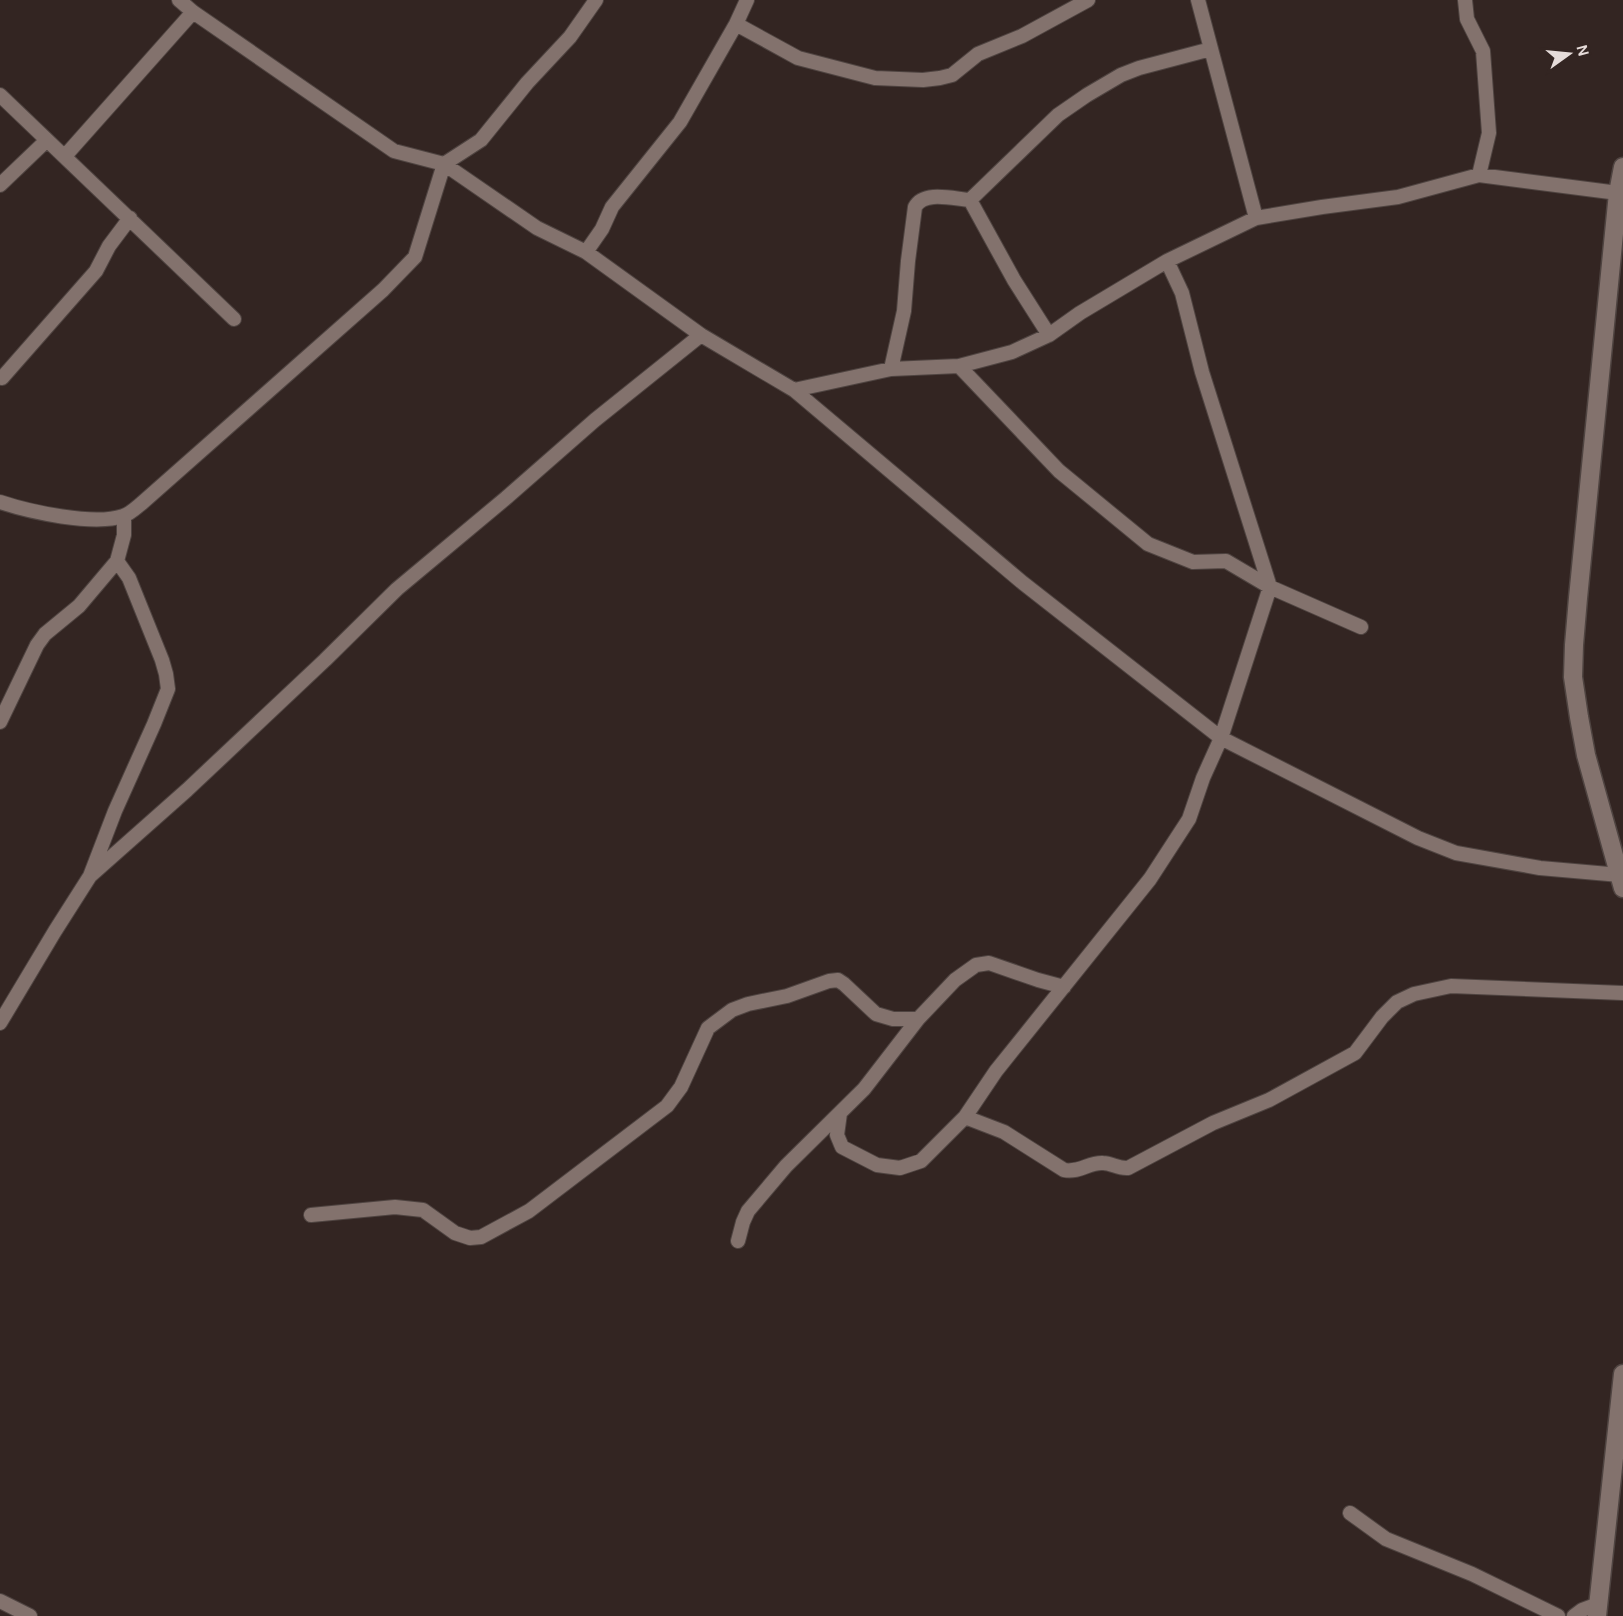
<svg xmlns="http://www.w3.org/2000/svg" width="1623" height="1616" viewBox="0 0 1623 1616" font-family="Karla,sans-serif">
  <style>
    .lines { fill: none; stroke-linecap: round; stroke-linejoin: round }
    .street-casing { stroke: #4f4441; stroke-width: 16 }
    .secondary-casing { stroke: #4f4441; stroke-width: 21 }
    .street { stroke: #83726d; stroke-width: 14 }
    .secondary { stroke: #83726d; stroke-width: 18 }
  </style>
  <rect width="100%" height="100%" fill="#332522"/>
  <g class="lines">
    <defs>
      <path id="street" d="M179 0 193 12 394 151 444 164 537 228 586 252 701 335 794 390 1023 583 1221 738 1418 838 1456 853 1540 868 1620 875
        M1198 0 1256 218
        M1465 0 1467 19 1483 51 1489 133 1479 175
        M736 24 798 58 875 78 923 80 940 78 952 75 978 54 1022 36 1088 0
        M0 95 234 319
        M65 156 193 12
        M0 185 47 140
        M970 200 1014 280 1049 335
        M586 252 602 229 612 207 680 122 736 24 747 0
        M959 366 1059 471 1148 544 1193 562 1226 561 1270 587 1361 627
        M891 369 904 311 908 261 915 207C924 190 954 199 970 200L1058 115 1087 95 1121 75 1139 68 1211 49
        M2 378 96 271 109 246 130 218
        M794 390 891 369 959 366 1012 352 1049 335 1080 313 1167 261 1256 218 1322 207 1398 197 1479 175 1618 193
        M0 502C30 512 94 526 123 516 130 514 137 507 142 503L383 290 415 257 444 164 481 140 527 83 570 37 596 0
        M0 722 37 645 45 634 79 606 117 561 124 535V516
        M90 876 187 790 325 660 397 589 506 498 595 420 701 335
        M0 1023 55 931 90 876 115 811 154 724 168 689 166 674 162 660 129 578 117 561
        M840 1113 837 1135 842 1147 877 1165 900 1168 921 1161 965 1117 996 1071 1150 879 1189 819 1203 778 1221 738 1270 587 1202 372 1182 293 1167 261
        M965 1117 1004 1132 1064 1170C1080 1173 1089 1162 1103 1163 1112 1163 1118 1169 1128 1168L1213 1123 1269 1100 1355 1053 1382 1017 1397 1002 1414 994 1451 986 1623 993
        M311 1215 395 1207 423 1210 455 1233 470 1238 481 1237 529 1211 667 1106 681 1087 708 1028 732 1010 748 1004 787 996 829 981 838 980 844 984 876 1014 893 1019H918
        M738 1241 743 1222 748 1211 786 1166 864 1089 918 1019 955 980 976 965 989 963 1038 980 1064 987
        M1350 1513 1386 1539 1472 1574 1558 1616
        M0 1601 30 1616
        M1574 1616 1582 1610 1598 1604"/>
      <path id="secondary" d="M1623 167 1618 193 1578 598 1574 645 1573 677 1579 717 1586 755 1623 888
        M1597 1616 1623 1374"/>
    </defs>
    <use href="#street" class="street-casing"/>
    <use href="#secondary" class="secondary-casing"/>
    <use href="#street" class="street"/>
    <use href="#secondary" class="secondary"/>
  </g>
  <g transform="translate(1569 54) rotate(75)" stroke="#332522" stroke-width="4.5" paint-order="stroke">
  <path d="M0-4.5L10 22L0 15L-10 22Z" fill="#e6dcda"/>
  <text y="-9" font-size="16" font-weight="bold" text-anchor="middle" fill="#e6dcda">N</text>
  </g>
</svg>
